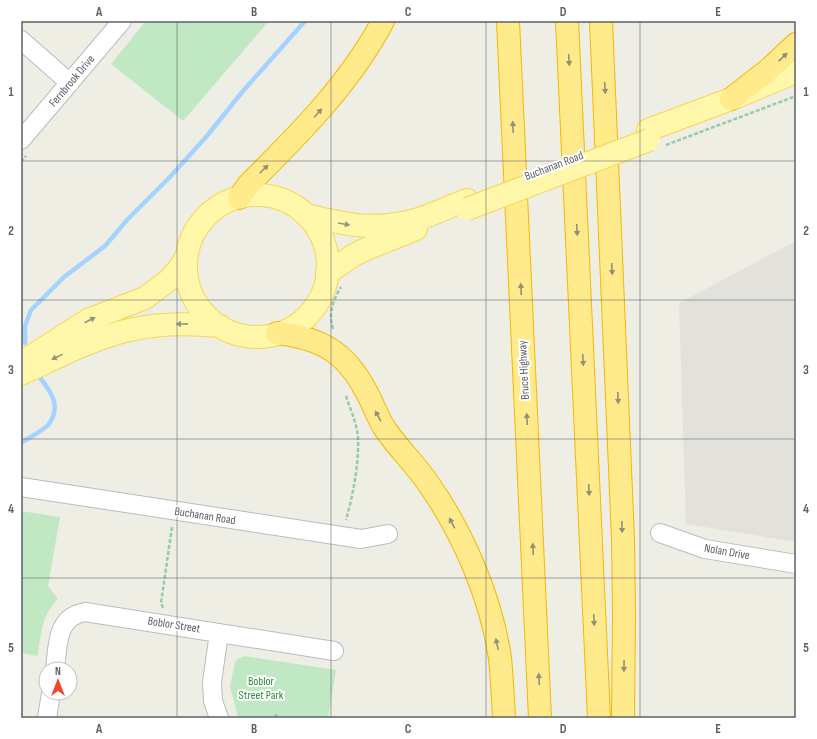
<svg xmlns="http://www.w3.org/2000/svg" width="817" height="739" viewBox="0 0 817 739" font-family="'Sofia Sans Condensed',sans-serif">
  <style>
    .industrial { fill: #e3e1dc }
    .green { fill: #c0e8c3 }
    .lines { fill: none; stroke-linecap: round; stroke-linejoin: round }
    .stream { stroke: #a5d2ff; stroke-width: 4.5 }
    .minor-casing { stroke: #b9bcc1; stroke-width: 20 }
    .major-casing { stroke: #f7d556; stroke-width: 24 }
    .highway-casing { stroke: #f4b800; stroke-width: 24 }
    .path { stroke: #98c9aa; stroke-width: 2.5; stroke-dasharray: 4 2; stroke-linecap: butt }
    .minor { stroke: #fff; stroke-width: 18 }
    .major { stroke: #fff7aa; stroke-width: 22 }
    .highway { stroke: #ffea8c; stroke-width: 22 }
    .major-bridge-casing { stroke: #f7d556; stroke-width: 24; stroke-linecap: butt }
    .major-bridge { stroke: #fff7aa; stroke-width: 22 }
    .oneway { fill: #959073 }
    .oneway2 { fill: #95957e }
    .grid { fill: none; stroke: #5c6066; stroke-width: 1; stroke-opacity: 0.55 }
    .labels { text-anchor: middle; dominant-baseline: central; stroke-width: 4; stroke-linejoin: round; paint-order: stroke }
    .street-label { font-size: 12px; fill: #5c6066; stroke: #fff }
    .park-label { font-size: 12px; fill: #31873c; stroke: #fff }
    .neatline { fill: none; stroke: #5c6066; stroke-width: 1.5 }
    .grid-label { font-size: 13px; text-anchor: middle; font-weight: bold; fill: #5c6066 }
  </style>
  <rect width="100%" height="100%" fill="#efeee4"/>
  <path class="industrial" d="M796 241V542L686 524 679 303Z"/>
  <path class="green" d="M146 21H269L183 121 111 64Z
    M21 511 60 517 48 586 58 599C41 616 41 634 38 656L21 653Z
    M244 656 336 670 328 718H238L230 686 235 662 237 659Z"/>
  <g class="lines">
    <path class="stream" d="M25 343V326L31 310 64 277 105 246 127 220 169 178 206 137 243 91 305 21
      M21 443C27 439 47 428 49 424 61 407 52 393 41 379"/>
    <defs>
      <path id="minor" d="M21 40 70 83
        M21 140 122 21
        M21 487 361 539 388 534
        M660 533 705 549 796 564
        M55 669C58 645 56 617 85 612L334 651
        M47 718 51 693
        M219 718 213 701 212 682 219 633"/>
      <path id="major" d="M648 130 731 99 796 72
        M186 266a71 71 0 1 1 142 0a71 71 0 1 1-142 0Z
        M306 215C347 225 374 231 415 220 433 215 450 206 467 200
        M327 273 354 255 366 249 416 229
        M27 359 88 320 145 298 169 280 178 270 186 258
        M21 374C56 358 91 339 129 330 159 323 190 323 220 326"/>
      <path id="highway" d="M508 21 540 718
        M567 21 599 718
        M601 21 623 539 624 613 623 718
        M731 99 767 71 796 44
        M239 198 248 185C298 135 349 85 383 21
        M277 333C320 338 345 351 366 391 373 403 377 417 385 429 398 448 415 464 428 483 463 533 491 597 500 658 502 678 503 698 504 718"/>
    </defs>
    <use href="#minor" class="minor-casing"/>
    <use href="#major" class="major-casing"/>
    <use href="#highway" class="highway-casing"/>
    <path class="path" d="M666 145 796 96
      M21 162 26 156
      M333 329C328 313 333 300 341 287
      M346 396C350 409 357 423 358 438 359 464 353 495 346 520
      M163 608 161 603 172 527
      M276 714V718"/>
    <use href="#minor" class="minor"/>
    <use href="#major" class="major"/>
    <use href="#highway" class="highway"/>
    <defs>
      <path id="major-bridge" d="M467 209 649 140"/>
    </defs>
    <use href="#major-bridge" class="major-bridge-casing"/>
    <use href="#major-bridge" class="major-bridge"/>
  </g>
  <defs><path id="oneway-solid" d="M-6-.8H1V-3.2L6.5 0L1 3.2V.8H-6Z"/></defs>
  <g class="oneway">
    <use href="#oneway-solid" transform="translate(783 57) rotate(-43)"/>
    <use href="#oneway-solid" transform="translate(569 60) rotate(87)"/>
    <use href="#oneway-solid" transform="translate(605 88) rotate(87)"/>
    <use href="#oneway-solid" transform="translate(318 113) rotate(-48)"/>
    <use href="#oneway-solid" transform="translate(513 127) rotate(-92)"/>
    <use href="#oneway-solid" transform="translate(264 169) rotate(-45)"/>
    <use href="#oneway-solid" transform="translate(577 230) rotate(87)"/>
    <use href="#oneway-solid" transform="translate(612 269) rotate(87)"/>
    <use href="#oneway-solid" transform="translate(521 289) rotate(-93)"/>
    <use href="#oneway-solid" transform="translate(583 360) rotate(87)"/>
    <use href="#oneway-solid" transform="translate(618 398) rotate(88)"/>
    <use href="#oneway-solid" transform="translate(378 416) rotate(-118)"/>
    <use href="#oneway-solid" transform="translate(527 419) rotate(-93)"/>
    <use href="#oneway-solid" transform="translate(589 490) rotate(87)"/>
    <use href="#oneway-solid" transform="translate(452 523) rotate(-117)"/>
    <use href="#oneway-solid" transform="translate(622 527) rotate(88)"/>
    <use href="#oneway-solid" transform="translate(533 549) rotate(-93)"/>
    <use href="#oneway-solid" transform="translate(594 620) rotate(87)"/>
    <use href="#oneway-solid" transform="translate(497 644) rotate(-102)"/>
    <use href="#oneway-solid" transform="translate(624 666) rotate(91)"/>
    <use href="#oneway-solid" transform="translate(539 679) rotate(-93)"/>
  </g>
  <g class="oneway2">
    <use href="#oneway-solid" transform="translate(344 224) rotate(10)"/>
    <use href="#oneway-solid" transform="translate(90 320) rotate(-27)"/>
    <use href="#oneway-solid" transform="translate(182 324) rotate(179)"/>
    <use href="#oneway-solid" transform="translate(57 357) rotate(154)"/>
  </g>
  <path class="grid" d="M177 21V718M331 21V718M486 21V718M640 21V718M21 161H796M21 300H796M21 439H796M21 578H796"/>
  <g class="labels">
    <g class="street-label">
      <text transform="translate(72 81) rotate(-50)">Fernbrook Drive</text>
      <text transform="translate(554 166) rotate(-21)">Buchanan Road</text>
      <text transform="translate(524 370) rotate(-93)">Bruce Highway</text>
      <text transform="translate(205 516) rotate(9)">Buchanan Road</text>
      <text transform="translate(727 552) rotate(10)">Nolan Drive</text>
      <text transform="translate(174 625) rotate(9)">Boblor Street</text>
    </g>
    <g class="park-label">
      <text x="261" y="681">Boblor<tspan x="261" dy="14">Street Park</tspan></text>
    </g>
  </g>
  <rect width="817" height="739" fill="none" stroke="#ffffff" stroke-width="44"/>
  <g transform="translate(58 681)"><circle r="19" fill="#ffffff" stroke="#bebfc2"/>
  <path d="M0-3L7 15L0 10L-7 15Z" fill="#f04629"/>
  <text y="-6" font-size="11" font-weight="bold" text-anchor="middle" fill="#5c6066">N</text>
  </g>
  <rect x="22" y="22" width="773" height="695" class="neatline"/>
  <g class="grid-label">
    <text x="99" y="16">A</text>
    <text x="254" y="16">B</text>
    <text x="408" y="16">C</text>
    <text x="563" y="16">D</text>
    <text x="718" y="16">E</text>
    <text x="11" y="96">1</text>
    <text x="806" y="96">1</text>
    <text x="11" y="235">2</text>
    <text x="806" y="235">2</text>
    <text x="11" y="374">3</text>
    <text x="806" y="374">3</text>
    <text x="11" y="513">4</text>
    <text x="806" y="513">4</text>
    <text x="11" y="652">5</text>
    <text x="806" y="652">5</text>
    <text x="99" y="733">A</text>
    <text x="254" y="733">B</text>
    <text x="408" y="733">C</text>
    <text x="563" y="733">D</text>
    <text x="718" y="733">E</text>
  </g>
</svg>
